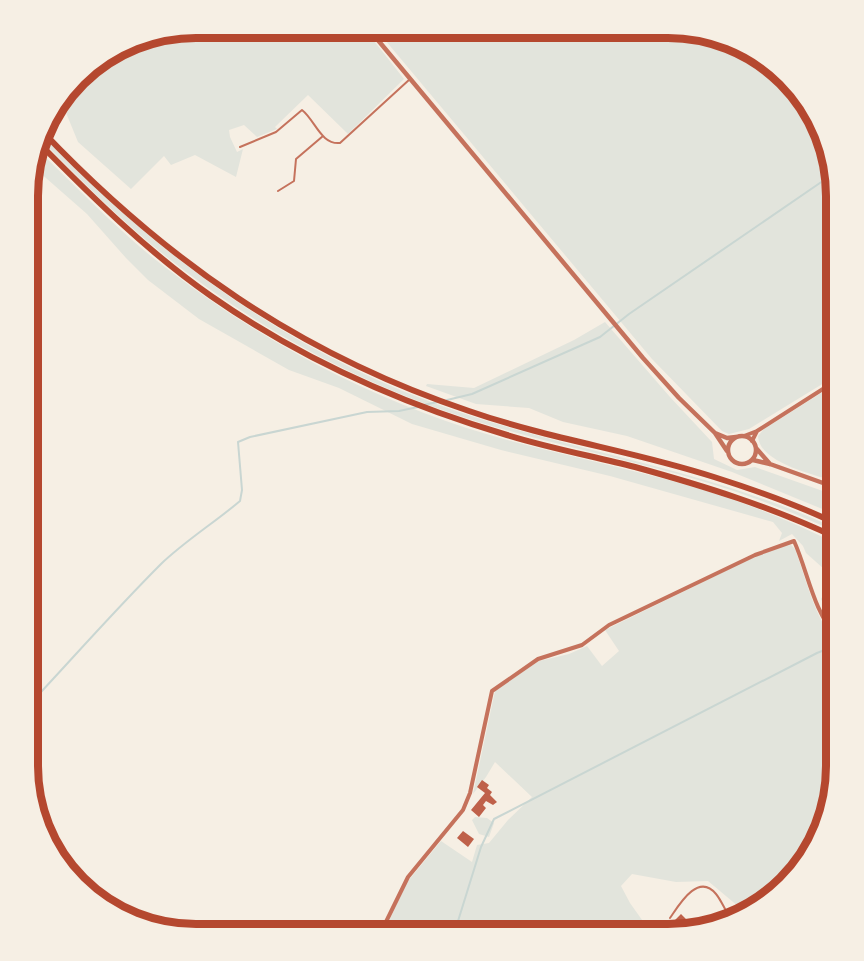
<svg xmlns="http://www.w3.org/2000/svg" width="864" height="961" viewBox="0 0 864 961" font-family="'PT Sans',sans-serif">
  <style>
    .green { fill: #e2e4dc }
    .lines { fill: none; stroke-linecap: round; stroke-linejoin: round }
    .stream { stroke: #c9d6d2; stroke-width: 2 }
    .building { fill: #bf614a }
    .service { stroke: #c5725c; stroke-width: 2 }
    .minor { stroke: #c5725c; stroke-width: 4 }
    .tertiary { stroke: #c5725c; stroke-width: 4.5 }
    .trunk { stroke: #b5482f; stroke-width: 6 }
    .rim { fill: none; stroke: #b5482f; stroke-width: 8 }
  </style>
  <rect width="100%" height="100%" fill="#f6efe4"/>
  <path class="green" d="M195 27H363L404 79 348 134 308 95 275 127 277 129 257 137 244 125 229 130 230 137 237 152 243 149 236 177 195 155 171 165 164 156 131 189 78 142 60 98 85 69 141 36Z
    M375 28H690L753 50 809 102 837 185V375L749 429 729 434 722 431 652 359Z
    M41 134C158 257 294 356 456 411 583 454 714 471 837 529V532C794 513 750 495 705 482 628 459 549 444 472 420 348 381 228 313 131 227 99 199 69 168 39 138Z
    M36 148C74 185 111 223 152 257 234 322 326 376 424 413 498 442 577 456 653 476 717 492 778 514 837 544V631L821 599 826 590 831 587 824 569 806 553 803 546 792 534 779 541 782 533 773 522 610 476 501 450 412 424 339 388 289 370 199 319 148 280 126 258 87 214 30 164Z
    M605 322 670 397 712 442 714 459 737 470 755 467 837 496V515L732 472 627 436 563 422 529 408 476 404 426 386 427 384 474 388 574 340Z
    M837 383V482C815 475 759 463 758 436L764 429Z
    M791 545 795 549C807 581 814 617 837 644V776L814 850 762 906 745 912 708 881 676 882 632 874 621 886 630 903 652 934H383L407 882 441 841 472 862 477 845 489 843 508 820 532 797 495 762 486 777 473 794 495 691 500 687 539 661 569 654 587 646 602 666 619 651 605 630 752 558 784 546Z
    M475 817 487 818 494 823 489 837 479 834 472 820Z"/>
  <g class="lines">
    <path class="stream" d="M447 400 472 394 600 337 629 314 833 174
      M423 405 438 402
      M827 471 833 456 837 453
      M28 706C72 659 115 610 161 564 185 541 214 523 240 501L242 490 238 442 250 437 367 412 399 411 418 407
      M454 934 481 847 494 819 817 653 837 645"/>
  </g>
  <path class="building" d="M482 780 489 785 487 788 492 792 490 795 497 802 493 805 486 801 483 805 486 808 479 817 471 810 485 793 477 787Z
    M463 831 474 839 468 847 457 838Z
    M681 914 688 921 695 918 699 923 697 925 699 927 688 931 682 923 677 929 671 924Z"/>
  <g class="lines">
    <path class="service" d="M240 147 276 132 302 110C315 120 321 145 340 143L410 79
      M278 191 294 181 296 159 323 136
      M670 918C679 905 698 872 716 894 721 900 724 908 728 914L734 915"/>
    <path class="minor" d="M744 436 757 431 837 380
      M752 441 757 431
      M380 934 408 877 463 810 470 793 492 691 538 659 582 645 609 625 755 555 794 541C808 572 813 611 837 637"/>
    <path class="tertiary" d="M367 27 643 358 679 398 715 433 727 451
      M715 433 727 438 736 437
      M728 450a14 14 0 1 1 28 0a14 14 0 1 1-28 0Z
      M756 448 770 464
      M753 460 770 464 837 488"/>
    <path class="trunk" d="M42 131C165 260 299 354 469 411 549 439 634 451 714 477 755 490 798 505 837 524
      M38 142C92 197 148 252 211 296 301 359 402 404 507 435 549 448 592 456 635 467 704 486 772 507 837 538"/>
  </g>
  <path d="M0 0H864V961H0ZM196 38H668A158 158 0 0 1 826 196V766A158 158 0 0 1 668 924H196A158 158 0 0 1 38 766V196A158 158 0 0 1 196 38Z" fill="#f6efe4" fill-rule="evenodd"/>
  <path class="rim" d="M196 38H668A158 158 0 0 1 826 196V766A158 158 0 0 1 668 924H196A158 158 0 0 1 38 766V196A158 158 0 0 1 196 38Z"/>
</svg>
